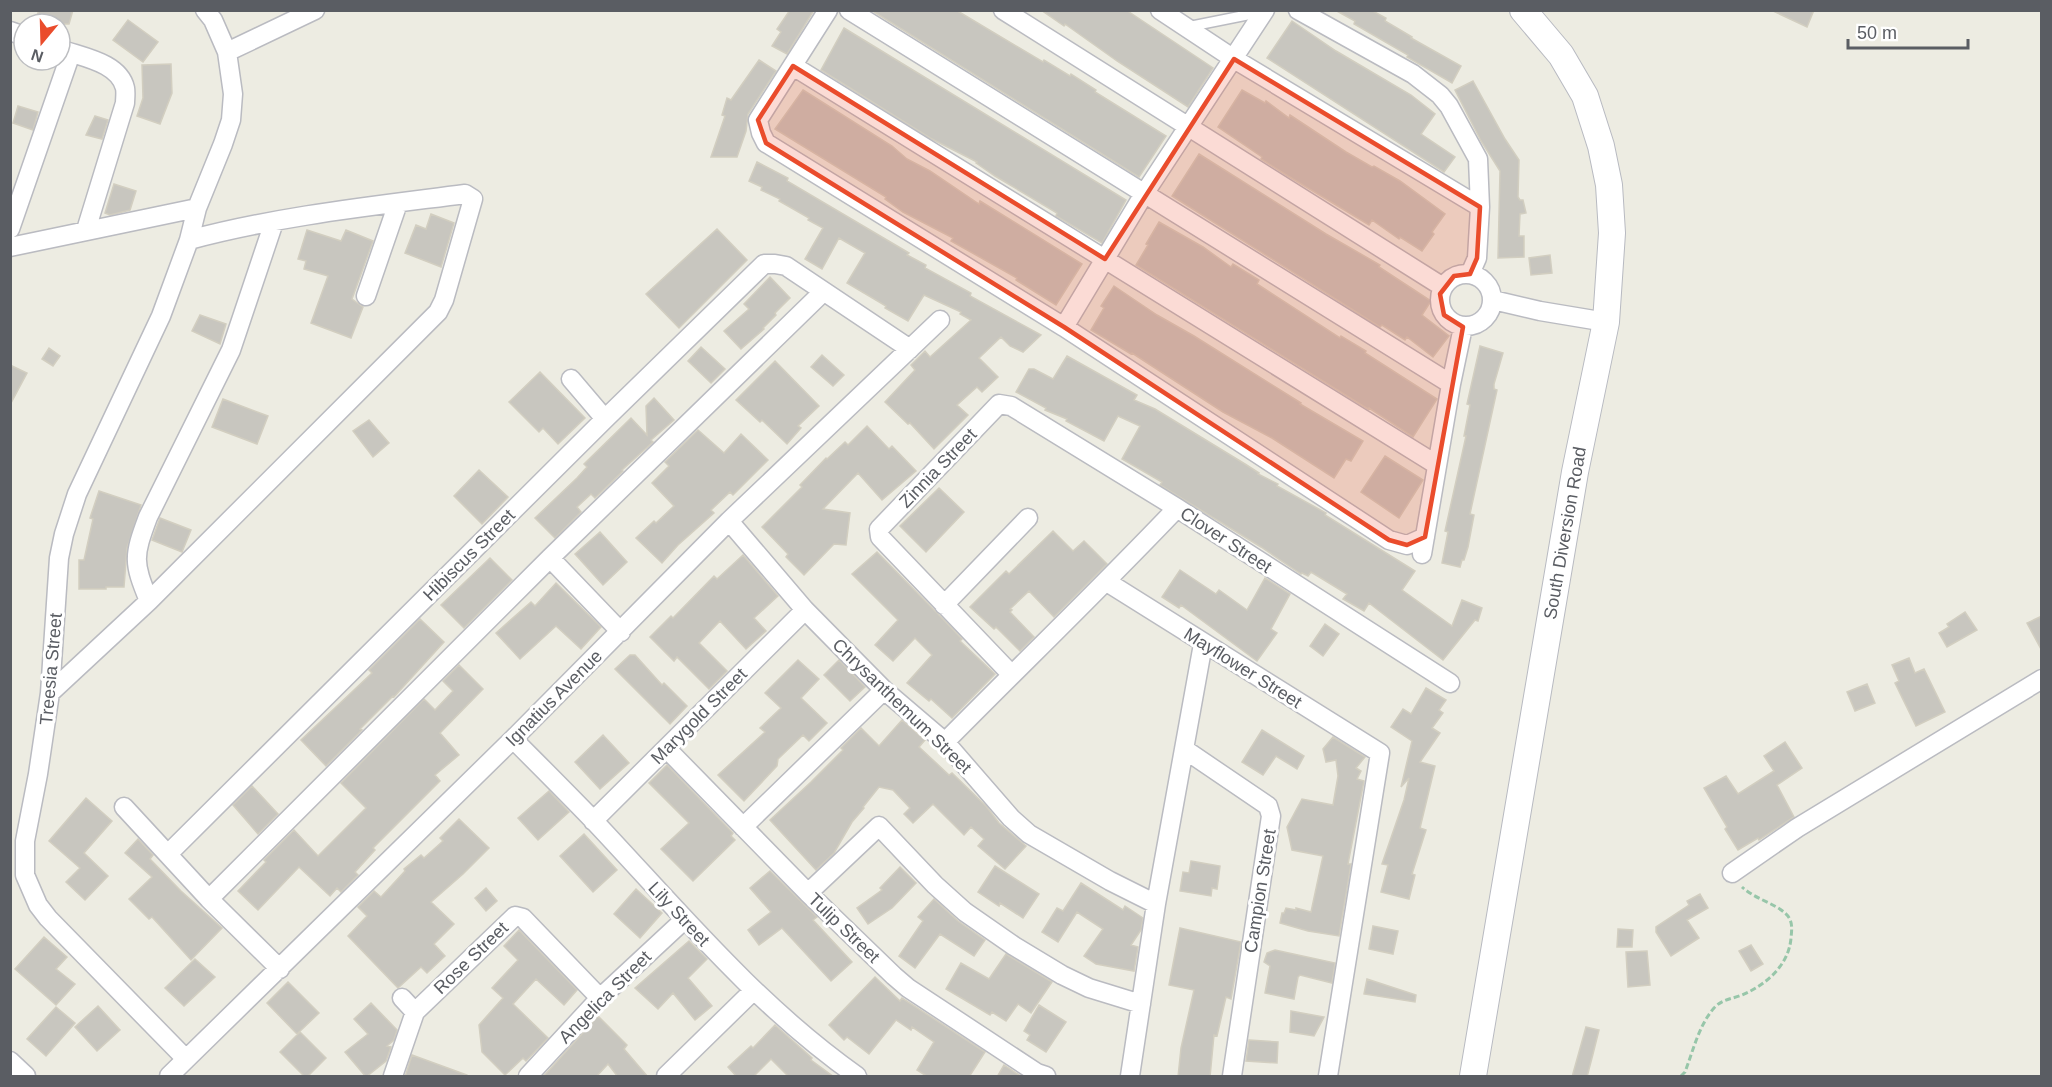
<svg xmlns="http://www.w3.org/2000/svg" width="2052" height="1087" viewBox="0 0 2052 1087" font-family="Helvetica,sans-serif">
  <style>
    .building { fill: #c8c6bf; stroke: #d2cec0; stroke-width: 1.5 }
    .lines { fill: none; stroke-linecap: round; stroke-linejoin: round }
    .service-casing { stroke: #babbc1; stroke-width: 12 }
    .minor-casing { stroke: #babbc1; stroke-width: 21 }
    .secondary-casing { stroke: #b8bac1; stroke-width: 28 }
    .path { stroke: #97c6a9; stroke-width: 3; stroke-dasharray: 6 3; stroke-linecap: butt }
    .service { stroke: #fff; stroke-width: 9 }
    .minor { stroke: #fff; stroke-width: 18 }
    .secondary { stroke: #fff; stroke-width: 26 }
    .marked { fill: #ea4c2c; fill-opacity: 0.2; stroke: #ea4c2c; stroke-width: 4.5; stroke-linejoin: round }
    .labels { text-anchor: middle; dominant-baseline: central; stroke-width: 6; stroke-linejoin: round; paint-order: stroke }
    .street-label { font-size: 18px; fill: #5a5d63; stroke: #fff }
  </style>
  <rect width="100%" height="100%" fill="#edece2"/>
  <path class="building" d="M39 10H73L69 24H34Z
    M790 10H814L787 54 772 46 781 32 777 29Z
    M871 10H956L1043 62 1044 60 1070 76 1071 74 1096 90 1095 92 1166 136 1139 177Z
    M1041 10H1126L1213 68 1188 107 1117 61 1065 24 1064 26Z
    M1335 10H1371L1386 18 1385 21 1412 37 1411 38 1461 66 1452 83 1407 57 1408 55 1354 24 1355 21Z
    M1771 10H1814L1807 27Z
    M128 20 158 42 143 62 113 40Z
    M1292 21 1336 51 1411 95 1435 114 1421 134 1455 157 1444 172 1267 58Z
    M844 28 1126 200 1102 243 1056 216 1057 213 995 176 976 163 977 162 930 138 821 70Z
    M759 60 776 71 748 114 746 131 737 157H711L725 116 722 115 727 98 731 100Z
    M171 64 172 93 160 124 137 116 143 98 142 65Z
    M1473 81 1505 139 1519 160 1518 197 1520 200H1523L1526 213 1520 214 1519 236H1524V257L1498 258 1500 171 1481 141 1455 90Z
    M803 90 892 146 907 159 930 171 979 204 980 201 1082 264 1056 305 1016 280 1017 278 951 241 953 238 903 212 885 199 886 197 775 129Z
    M1242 90 1265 103 1266 101 1289 118 1290 115 1346 152 1372 167 1374 166 1400 181 1445 214 1432 232 1434 234 1422 251 1400 237 1399 239 1372 220 1369 225 1288 176 1261 159 1262 157 1218 127Z
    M18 106 38 112 33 130 13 123Z
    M95 116 108 120 102 139 86 135Z
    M1199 154 1326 234 1380 265 1379 267 1431 301 1422 315 1449 336 1433 357 1407 337 1405 340 1382 325 1380 327 1172 196Z
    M757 162 788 178 787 181 909 253 907 255 926 265 925 268 971 293 970 296 1041 335 1023 352 1010 346 1001 337 979 358 998 377 982 392 977 387 957 405 968 415 934 449 910 423 908 424 885 402 915 370 911 365 925 351 930 357 971 320 960 314 961 312 924 295 908 321 885 308 886 306 847 283 865 253 839 238 822 269 805 259 823 228 808 220 809 218 779 201 780 199 761 190 762 187 749 181Z
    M114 184 136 191 130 210 110 215 105 213Z
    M431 214 454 223 441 267 405 253 416 225 426 229Z
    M1159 222 1203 247 1231 267 1233 264 1259 280 1257 284 1340 338 1341 336 1366 351 1365 353 1437 399 1413 437 1369 408 1368 409 1136 265 1148 245 1146 244Z
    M717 229 747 260 679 328 646 294Z
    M307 230 341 241 346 230 373 241 352 299 363 307 351 338 311 323 328 276 304 269 306 261 298 259Z
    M1550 255 1552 273 1531 275 1529 258Z
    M770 277 790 298 775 313 776 315 763 328 764 329 741 349 724 331 749 309 744 304Z
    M1114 286 1157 315 1194 336 1301 403 1300 404 1363 441 1351 461 1346 459 1334 478 1272 438 1223 412 1132 353 1131 354 1091 330 1104 308 1101 306Z
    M200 315 226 324 220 344 192 331Z
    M1480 346 1503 353 1494 384V389L1497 390 1470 514 1474 515 1468 547 1464 560H1462L1460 567 1442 563 1448 532 1445 531 1466 436H1464L1470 405 1467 404Z
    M701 347 725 369 711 383 688 361Z
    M49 348 60 356 53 366 42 359Z
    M822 355 844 375 833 386 811 367Z
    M1067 356 1137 395 1134 400 1155 409 1245 464 1259 473 1258 474 1278 484 1277 486 1326 513 1325 515 1415 571 1402 590 1452 626 1462 600 1482 608 1478 621 1475 620 1443 660 1369 603 1364 611 1343 599 1347 594 1311 572 1308 576 1302 573 1301 574 1261 547 1160 485 1162 482 1122 459 1140 426 1118 416 1104 441 1066 421 1067 419 1045 410 1046 408 1016 392 1029 369H1034L1053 379Z
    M775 361 819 406 798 426 801 428 787 444 762 420 760 422 736 400Z
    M10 365 27 373 10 405Z
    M540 372 585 418 558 444 543 428 539 432 509 402Z
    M654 398 674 420 651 440 653 442 622 470 623 471 595 498 591 494 577 507 581 512 555 538 535 518 577 478 587 467 584 464 631 418 647 435 646 406Z
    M223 399 268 416 257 444 212 427Z
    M369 420 389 443 373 457 353 431Z
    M867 426 889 449 892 446 916 471 882 500 858 473 823 509 850 513 846 545 834 544 804 575 786 557 788 554 762 527 802 487 800 485 826 458 827 459 845 442 848 445Z
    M698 430 724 453 741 434 768 460 733 495 730 492 711 510 714 513 678 545 662 563 636 538 654 521 656 523 674 506 652 483 669 466 665 462Z
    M1385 456 1423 480 1399 518 1361 492Z
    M479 470 508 497 482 524 454 496Z
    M939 488 964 512 926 552 900 526Z
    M99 491 141 505 127 548 124 587H106V589H79V560H84L93 519 90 518Z
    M160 518 191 530 182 552 152 540Z
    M1053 531 1073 551 1084 541 1107 564 1054 617 1029 591 1010 609 1012 610 1010 612 1034 637 1020 651 996 627 994 629 970 607 1006 571 1009 574Z
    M600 532 627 562 603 585 575 554Z
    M877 552 942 618 962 639 960 641 995 674 952 718 931 699 929 701 907 683 932 655 915 638 893 661 875 645 898 620 852 574Z
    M743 555 778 596 754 618 766 631 746 649 720 621 699 643 727 671 709 689 677 657 674 661 650 637 671 616 673 618 714 576 717 579Z
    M490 558 512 580 464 628 441 605Z
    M1180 570 1216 594 1219 590 1247 610 1265 578 1290 594 1271 629 1277 633 1257 661 1181 605 1179 608 1162 597Z
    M556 583 601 627 581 649 556 626 520 659 496 633 531 602 535 606Z
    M1965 612 1977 630 1947 647 1939 633 1949 627 1947 624Z
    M2042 616V651L2027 623Z
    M420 619 444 642 394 697 393 696 360 729 362 730 326 766 301 740 372 673 369 670Z
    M1325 624 1339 634 1323 656 1310 646Z
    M630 655H635L662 685 664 683 687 706 670 724 615 669Z
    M1909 658 1915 673 1924 669 1945 712 1916 726 1895 683 1899 681 1892 665Z
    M798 660 819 679 801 698 827 723 809 741 803 735 778 759 777 766 744 801 718 775 765 732 760 728 781 708 765 693Z
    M839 660 865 687 850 701 824 675Z
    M459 665 483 689 440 733 459 755 435 775 440 781 373 848 375 850 355 872 358 875 341 892 337 888 330 896 299 867 258 910 238 891 266 862 264 860 294 830 318 856 366 808 341 783 424 699 435 710 453 691 443 681Z
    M1867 684 1875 703 1855 711 1847 692Z
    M1426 688 1446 700 1439 710 1443 713 1432 728 1440 733 1420 762 1435 766 1420 828 1426 830 1412 874 1415 875 1409 899 1381 892 1388 865 1382 864 1404 800 1409 778 1401 787 1412 741 1391 727 1403 709 1411 714Z
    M902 720 925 740 919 747 949 775 952 773 986 806 999 823 1026 846 1005 869 978 846 984 839 971 827 964 835 933 804 913 823 904 814 910 808 893 790 879 787 863 807 864 808 852 822 834 853 816 870 770 820 811 782 843 750 841 748 861 728 879 746Z
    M1262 730 1304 756 1297 769 1276 756 1263 775 1242 762Z
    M603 735 629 763 600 789 575 762Z
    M1333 737 1365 757 1356 768 1361 771 1357 779 1364 781 1348 864H1351L1339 936 1308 931 1280 923 1282 913H1284L1286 908 1296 910V908L1311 912 1323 856 1292 850 1287 827 1302 799 1333 805 1338 776 1336 760 1326 762 1323 749Z
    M1785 742 1802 768 1777 785 1794 817 1759 840 1758 838 1738 850 1725 829 1727 827 1704 788 1726 776 1738 794 1774 771 1764 756Z
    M667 765 733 833 731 836 735 840 693 881 661 849 689 823 649 783Z
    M252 786 278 814 258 834 233 805Z
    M549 791 569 812 538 840 518 818Z
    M86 798 112 821 84 853 108 876 85 900 66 882 80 868 49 841Z
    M459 819 489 848 463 874 431 902 454 924 434 944 445 956 427 973 421 967 398 988 348 936 367 916 358 907 374 891 381 897 405 871 404 869 421 855 424 858 443 841 440 838Z
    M584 834 617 870 593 892 560 856Z
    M138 839 153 855 150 859 181 891 222 928 191 960 152 917 149 919 129 899 152 877 125 853Z
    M1191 861 1220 866 1217 889 1212 888 1211 896 1180 891 1183 872 1189 873Z
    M995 866 1039 894 1023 918 1000 903 999 906 978 892Z
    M900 867 916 883 892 908 868 924 857 908 882 890 880 888Z
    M770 871 817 917 813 920 852 962 831 981 782 928 759 945 748 930 771 912 750 888Z
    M1081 883 1123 910 1125 906 1143 918 1141 930 1131 945 1138 947 1134 971 1096 964 1084 956 1103 929 1077 912 1058 942 1042 932 1057 908 1063 911Z
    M486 888 497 901 486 911 475 898Z
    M636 889 662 913 640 938 614 914Z
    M1700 894 1708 908 1687 920 1699 938 1671 956 1656 932V927L1689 905 1687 901Z
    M934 899 958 921 985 940 974 956 940 934 915 968 899 956 923 921 918 917Z
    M1373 926 1398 931 1393 954 1369 949Z
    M1180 928 1241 942 1231 999 1226 997 1217 1036 1214 1035 1210 1077H1178L1181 1048 1194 990 1169 985Z
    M1618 929 1633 930 1632 947H1617Z
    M519 930 577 990 564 1005 536 979 513 1004 548 1038 526 1061 523 1058 505 1075 482 1052 479 1025 503 998 492 988 518 960 504 946Z
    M44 937 67 957 56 969 75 984 56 1005 15 969Z
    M689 941 707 959 688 978 712 1006 695 1020 673 993 658 1009 635 988Z
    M1751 945 1763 964 1751 971 1739 951Z
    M1275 950 1335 963 1332 983 1300 975 1298 977 1294 999 1265 993 1270 966 1264 962 1267 953Z
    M1647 951 1650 985 1628 987 1626 952Z
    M1006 954 1052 982 1031 1013 1018 1004 1006 1021 992 1012 990 1015 946 989 961 963 989 979Z
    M195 959 215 977 184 1006 165 988Z
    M875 977 900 1001 902 998 985 1052 969 1077H928L917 1070 934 1042 912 1027 911 1030 896 1020 869 1054 847 1037 844 1040 829 1025Z
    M1367 979 1416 995 1415 1002 1364 994Z
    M288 982 319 1013 297 1034 267 1003Z
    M371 1003 397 1030 394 1040 387 1046 391 1047 386 1061 366 1077 345 1052 368 1034 354 1019Z
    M1039 1005 1066 1022 1046 1052 1027 1040 1030 1035 1024 1031Z
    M98 1006 120 1030 97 1051 75 1027Z
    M56 1007 75 1023 46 1056 27 1039Z
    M1291 1011 1324 1017 1314 1036 1290 1032Z
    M598 1016 627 1045 624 1049 648 1077H618L608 1064 596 1077H543Z
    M775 1025 812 1058 811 1060 834 1077H789L771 1059 753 1077H737L728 1067 751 1046 753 1048Z
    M1586 1027 1599 1030 1593 1054 1587 1077H1572Z
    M300 1032 326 1058 307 1077H305L280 1052Z
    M1249 1040 1278 1042 1277 1063 1246 1061Z
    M412 1055 467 1075V1077H405Z
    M1004 1065 1022 1077H997Z"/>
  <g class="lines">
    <defs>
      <path id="service" d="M1187 27 1262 12"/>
      <path id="minor" d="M828 10 758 120 761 133 766 143 1064 327 1389 540 1407 545 1425 537
        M849 10 1451 384
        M1003 10 1443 287
        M1160 10 1234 59 1480 207
        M1298 10 1413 74 1440 95 1449 106 1478 159 1480 207 1477 258 1470 274
        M10 31 24 36
        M60 49C81 57 119 62 125 88 126 93 125 99 125 103L86 230
        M227 52 315 10
        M793 66 1437 465
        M10 229 71 53
        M10 247 197 208
        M1440 300a26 26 0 1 1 52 0a26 26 0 1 1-52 0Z
        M366 296 398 203
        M1493 300 1540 311 1606 322
        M1064 327 1144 194 1265 10
        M571 379 605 419
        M729 521 805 610 884 690 945 742 1011 818 1029 834 1110 881 1156 904
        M1422 554 1451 384 1463 327
        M550 558 621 632
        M1107 582 1380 753 1328 1076
        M149 601C133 562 133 557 148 517L231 350 274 222
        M944 605 1028 518
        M1011 674 880 537 879 529 999 404 1011 406 1177 508 1450 683
        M50 693 149 601 438 312 444 300 473 199 465 194C373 206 278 216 189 240
        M513 739C540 766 567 793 593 820 677 909 756 1005 857 1076
        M945 742C1022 664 1101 588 1177 508
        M667 749 808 893 894 976 908 988 1037 1073 1046 1076
        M1184 749 1268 806 1271 816 1232 1076
        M124 807 209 899 280 969
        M593 821 805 610
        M743 827 884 690
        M168 854 605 419 764 264H775L786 266 910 349
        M1732 873 1797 828 2042 679
        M808 893 879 826 935 885 965 912 1014 946 1062 975 1089 988 1141 1004
        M209 899 550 558 823 292
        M402 998 415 1012
        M186 1059 48 918 38 905 25 875V841L38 774 50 693 59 558 64 534 77 494 161 316 189 240 197 208 223 144 231 120 233 94 227 52 213 20 205 10
        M10 1061 26 1076
        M169 1076 513 739 729 521 940 320
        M393 1076 415 1012 515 916 523 918 600 998
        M528 1076 600 998 684 920
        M666 1076 754 990
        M1130 1076 1156 904 1203 644"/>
      <path id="secondary" d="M1473 1076 1575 472 1606 322 1612 233 1609 185 1601 146 1585 96 1561 55 1523 10"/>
    </defs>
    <use href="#service" class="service-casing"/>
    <use href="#minor" class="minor-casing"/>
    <use href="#secondary" class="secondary-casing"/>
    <path class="path" d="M1681 1076 1685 1072C1693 1051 1699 1025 1714 1008 1722 999 1732 999 1742 995 1766 985 1789 965 1791 938 1792 928 1793 920 1785 913 1774 903 1755 899 1742 887"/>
    <use href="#service" class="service"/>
    <use href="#minor" class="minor"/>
    <use href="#secondary" class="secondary"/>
  </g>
  <path class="marked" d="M1234 59 1480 207 1477 258 1470 274 1454 276 1440 294 1444 315 1463 327 1425 537 1407 545 1389 540 1064 327 766 143 758 120 793 66 1105 259Z"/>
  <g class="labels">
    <g class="street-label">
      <text transform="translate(938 468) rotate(-46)">Zinnia Street</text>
      <text transform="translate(1565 533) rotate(-80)">South Diversion Road</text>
      <text transform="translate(1226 540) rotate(33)">Clover Street</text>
      <text transform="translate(469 555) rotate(-45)">Hibiscus Street</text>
      <text transform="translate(1243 668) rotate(32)">Mayflower Street</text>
      <text transform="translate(51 669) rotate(-85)">Treesia Street</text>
      <text transform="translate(554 698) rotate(-45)">Ignatius Avenue</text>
      <text transform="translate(902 706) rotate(44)">Chrysanthemum Street</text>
      <text transform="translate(699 716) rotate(-45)">Marygold Street</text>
      <text transform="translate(1260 891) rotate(-81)">Campion Street</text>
      <text transform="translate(679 914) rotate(47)">Lily Street</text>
      <text transform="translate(844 928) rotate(44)">Tulip Street</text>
      <text transform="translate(471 958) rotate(-44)">Rose Street</text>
      <text transform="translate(605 997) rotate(-45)">Angelica Street</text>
    </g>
  </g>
  <rect width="2052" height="1087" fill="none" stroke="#5a5d63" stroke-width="24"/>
  <g transform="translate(42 42) rotate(199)"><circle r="28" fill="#ffffff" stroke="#bdbec1" stroke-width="1.5"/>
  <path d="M0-4.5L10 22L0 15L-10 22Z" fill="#ea4c2c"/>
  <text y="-9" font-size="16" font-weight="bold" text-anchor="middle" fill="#5a5d63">N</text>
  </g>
  <path d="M1848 39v9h120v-9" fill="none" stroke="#5a5d63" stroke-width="3"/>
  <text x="1857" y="39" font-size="18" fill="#5a5d63" stroke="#ffffff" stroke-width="4.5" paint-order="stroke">50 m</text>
</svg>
